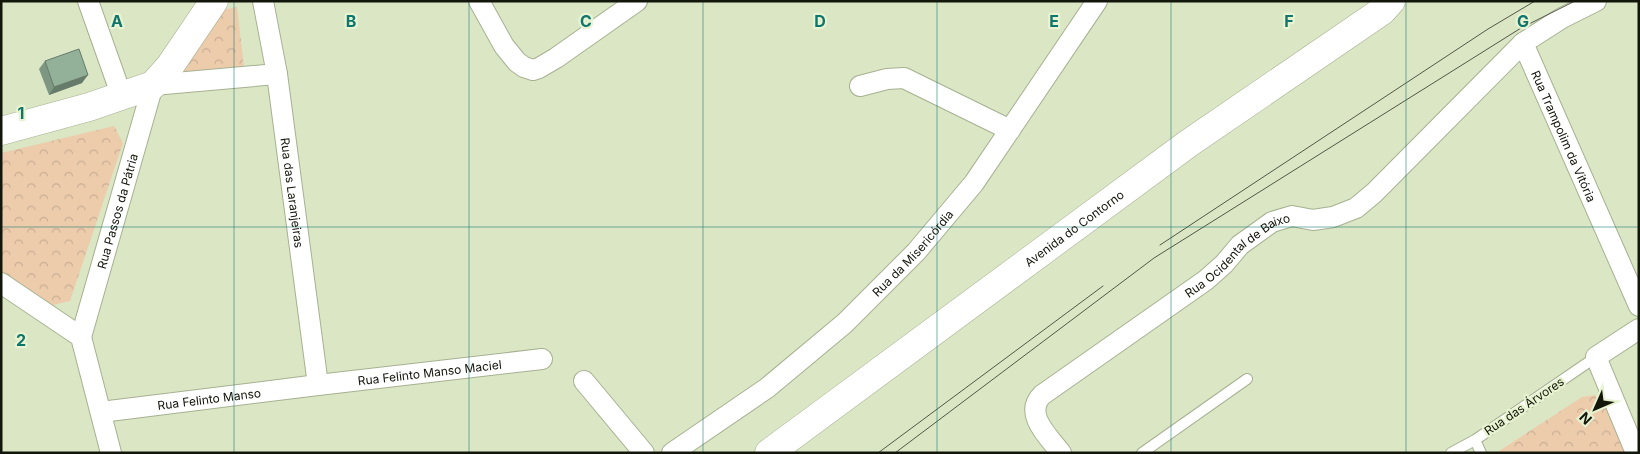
<svg xmlns="http://www.w3.org/2000/svg" width="1640" height="454" viewBox="0 0 1640 454" font-family="Inter,sans-serif">
  <style>
    .forest { fill: url(#forest-crowns) }
    .garden { fill: #edccac }
    .lines { fill: none; stroke-linecap: round; stroke-linejoin: round }
    .service-casing { stroke: #a6b191; stroke-width: 12 }
    .minor-casing { stroke: #a6b191; stroke-width: 22 }
    .secondary-casing { stroke: #a6b191; stroke-width: 29 }
    .service { stroke: #fff; stroke-width: 10 }
    .minor { stroke: #fff; stroke-width: 20 }
    .secondary { stroke: #fff; stroke-width: 28 }
    .tram { stroke: #525846; stroke-width: 1 }
    .wall { fill: #7e9783 }
    .shaded-wall { fill: #677b6a }
    .building { fill: #93b098; stroke: #677b6a }
    .grid { fill: none; stroke: #0f766e; stroke-width: 1; stroke-opacity: 0.55 }
    .labels { text-anchor: middle; dominant-baseline: central; stroke-width: 4.5; stroke-linejoin: round; paint-order: stroke }
    .street-label { font-size: 12px; fill: #13160b; stroke: #e8f3d1 }
    .grid-label { font-size: 16px; text-anchor: middle; font-weight: bold; fill: #0f766e; stroke: #e8f3d1; stroke-width: 4.5; stroke-linejoin: round; paint-order: stroke }
  </style>
  <defs>
    <pattern id="forest-crowns" width="20" height="18" patternUnits="userSpaceOnUse" patternTransform="scale(1.25)"><rect width="20" height="18" fill="#edccac"/><path d="M2 6a3 3 0 1 1 6 0M12 15a3 3 0 1 1 6 0" fill="none" stroke="#caae93"/></pattern>
  </defs>
  <rect width="100%" height="100%" fill="#dbe6c5"/>
  <path class="forest" d="M237 7 244 68 173 81 217 11Z
    M114 126 123 143 70 301 53 305 1 271V153Z
    M1595 395 1609 407 1625 453H1496L1582 397Z"/>
  <path class="garden" d="M1557 442 1562 453H1532Z"/>
  <g class="lines">
    <defs>
      <path id="service" d="M1475 440 1481 453
        M1142 453 1247 379
        M1451 453 1475 440 1596 357"/>
      <g id="minor">
        <path d="M88 1 122 97"/>
        <path id="s1" d="M263 1 277 74 318 385"/>
        <path d="M479 1 504 46 517 62 524 67 533 70 539 68 556 58 637 1"/>
        <path id="s2" d="M1596 1 1562 18 1523 43 1639 306"/>
        <path d="M860 86 887 79 904 78 1010 130"/>
        <path d="M1 283 81 337 111 453"/>
        <path id="s3" d="M81 337 153 85 277 74"/>
        <path d="M584 381 644 453"/>
        <path id="s4" d="M101 412 318 385 542 359"/>
        <path id="s5" d="M672 453 767 388 845 323 916 252 974 183 1097 1"/>
        <path id="s6" d="M1061 453C1049 437 1023 414 1042 395L1206 280 1224 264 1240 245 1272 222 1292 216 1313 220 1333 217 1356 208 1374 193 1523 43"/>
        <path d="M1636 453 1596 357 1639 329"/>
      </g>
      <g id="secondary">
        <path d="M1 131 89 107 153 85 170 66 214 1"/>
        <path id="s7" d="M769 453 1189 143 1382 11 1391 1"/>
      </g>
    </defs>
    <use href="#service" class="service-casing"/>
    <use href="#minor" class="minor-casing"/>
    <use href="#secondary" class="secondary-casing"/>
    <use href="#service" class="service"/>
    <use href="#minor" class="minor"/>
    <use href="#secondary" class="secondary"/>
    <path class="tram" d="M1160 245 1488 29 1535 1
      M878 453 1103 286
      M895 453 1154 258 1521 28 1575 1"/>
  </g>
  <path class="wall" d="M45 61 82 83 49 95 39 69Z"/>
  <path class="shaded-wall" d="M88 75 82 83 49 95 54 87Z"/>
  <path class="building" d="M79 49 88 75 54 87 45 61Z"/>
  <path class="grid" d="M234 1V453M469 1V453M703 1V453M937 1V453M1171 1V453M1406 1V453M1 227H1639"/>
  <g class="labels">
    <g class="street-label">
      <text stroke="none"><textPath href="#s2" startOffset="186">Rua Trampolim da Vitória</textPath></text>
      <text stroke="none"><textPath href="#s1" startOffset="194">Rua das Laranjeiras</textPath></text>
      <text stroke="none"><textPath href="#s3" startOffset="131">Rua Passos da Pátria</textPath></text>
      <text stroke="none"><textPath href="#s7" startOffset="379">Avenida do Contorno</textPath></text>
      <text stroke="none"><textPath href="#s5" startOffset="314">Rua da Misericórdia</textPath></text>
      <text stroke="none"><textPath href="#s6" startOffset="309">Rua Ocidental de Baixo</textPath></text>
      <text stroke="none"><textPath href="#s4" startOffset="331">Rua Felinto Manso Maciel</textPath></text>
      <text stroke="none"><textPath href="#s4" startOffset="109">Rua Felinto Manso</textPath></text>
      <text transform="translate(1524 406) rotate(-34)">Rua das Árvores</text>
    </g>
  </g>
  <g class="grid-label">
    <text x="117" y="27">A</text>
    <text x="351" y="27">B</text>
    <text x="586" y="27">C</text>
    <text x="820" y="27">D</text>
    <text x="1054" y="27">E</text>
    <text x="1289" y="27">F</text>
    <text x="1523" y="27">G</text>
    <text x="21" y="119">1</text>
    <text x="21" y="346">2</text>
  </g>
  <rect width="1640" height="454" fill="none" stroke="#13160b" stroke-width="5"/>
  <g transform="translate(1595 409) rotate(225)" stroke="#e8f3d1" stroke-width="4" paint-order="stroke">
  <path d="M0-4L9 19L0 12L-9 19Z" fill="#13160b"/>
  <text y="-8" font-size="14" font-weight="bold" text-anchor="middle" fill="#13160b">N</text>
  </g>
</svg>
